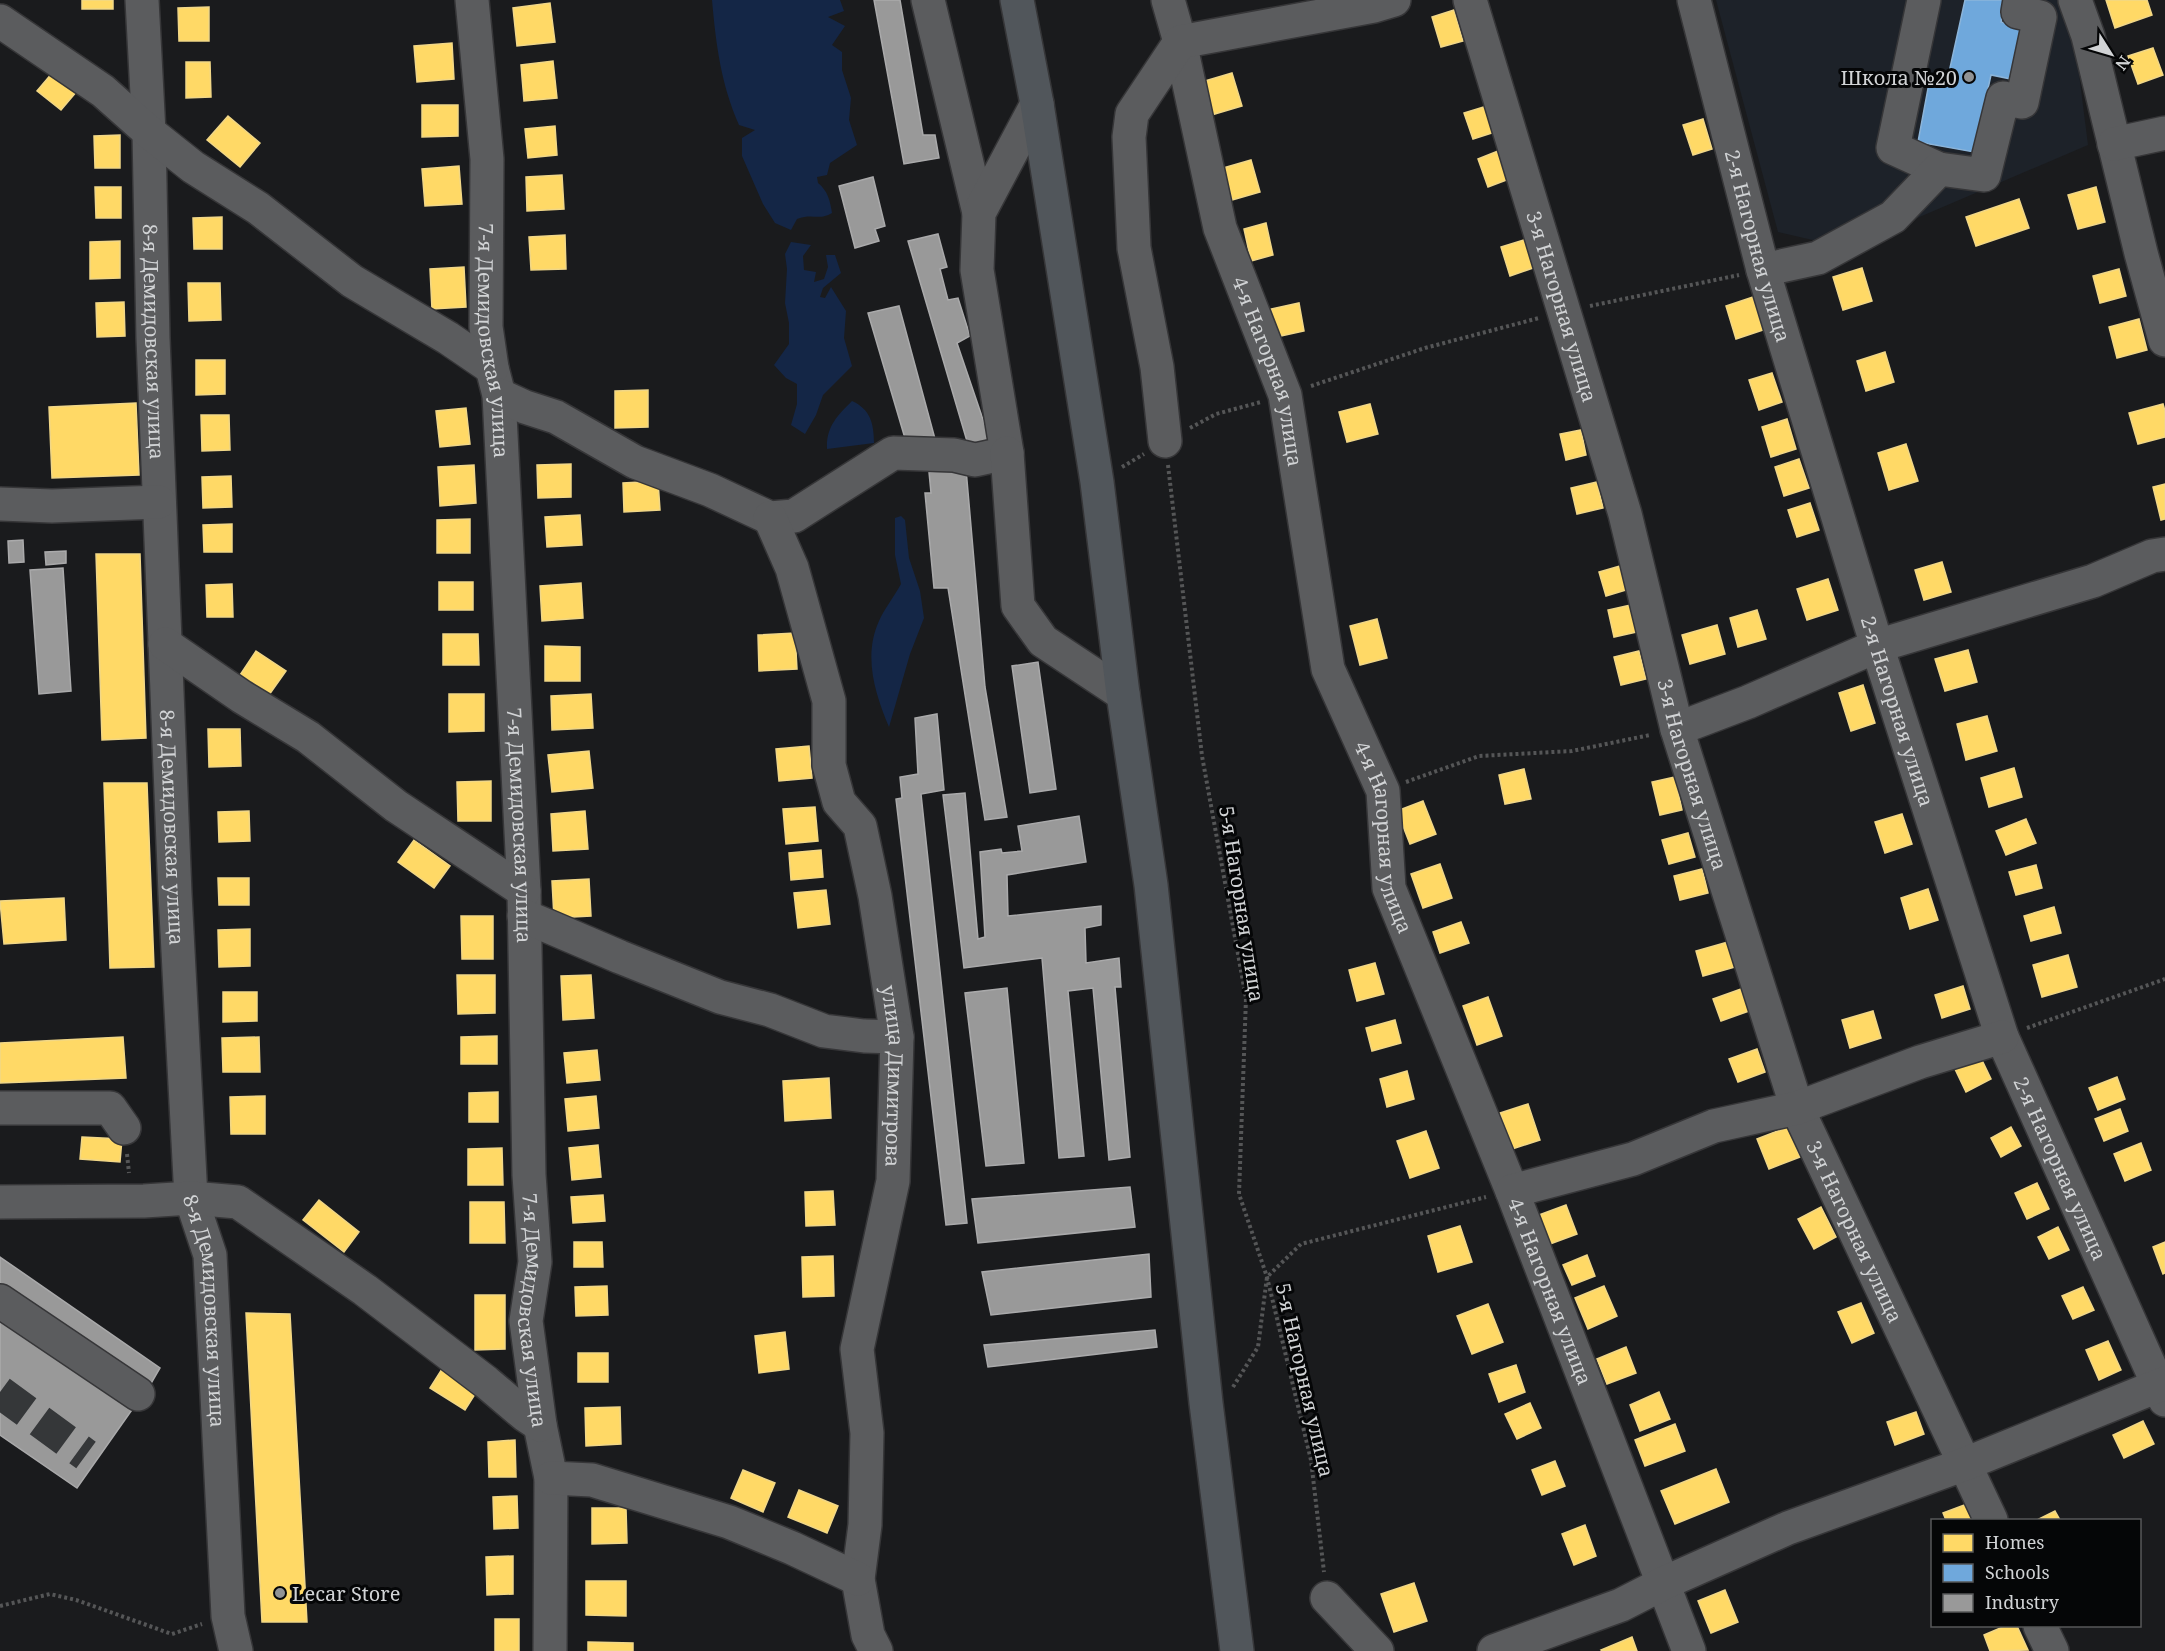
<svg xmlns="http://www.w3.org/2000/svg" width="2165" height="1651" viewBox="0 0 2165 1651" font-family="'Noto Serif',serif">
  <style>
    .built { fill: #1d2229 }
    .green { fill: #142646 }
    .homes { fill: #ffd966; stroke: #f1d787; stroke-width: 1.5 }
    .schools { fill: #6fa8dc; stroke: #8cb5da; stroke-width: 1.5 }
    .industry { fill: #999; stroke: #aaaaab; stroke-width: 1.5 }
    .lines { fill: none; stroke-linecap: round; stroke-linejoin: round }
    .minor-tunnel { stroke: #353739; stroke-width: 33; stroke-dasharray: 33 16; stroke-linecap: butt }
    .minor-casing { stroke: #363638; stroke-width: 36 }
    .major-casing { stroke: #363638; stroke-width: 36 }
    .path { stroke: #555657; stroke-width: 4; stroke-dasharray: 3 3; stroke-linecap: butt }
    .minor { stroke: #5b5c5e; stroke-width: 33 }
    .major { stroke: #51565b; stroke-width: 33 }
    .poi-dot { fill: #919395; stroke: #050607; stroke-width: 2 }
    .labels { text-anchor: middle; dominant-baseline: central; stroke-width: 6; stroke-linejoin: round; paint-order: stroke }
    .poi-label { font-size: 20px; fill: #d1d3d5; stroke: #050607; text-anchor: end }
    .street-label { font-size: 20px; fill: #d1d3d5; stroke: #050607 }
  </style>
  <rect width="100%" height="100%" fill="#1a1b1d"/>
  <path class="built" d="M1716 0H2061L2076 50 2088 145 1847 248 1778 232Z"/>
  <path class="green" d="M712 0H840L844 11 828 17 845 26 832 45 842 52V70L851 98 849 120 857 145 830 163 827 175 817 177 818 183C828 191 830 201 832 213 819 221 813 213 797 219L791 230 775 223 763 204 742 156V138L755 130 739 125C721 84 716 45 712 0Z
    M791 242 811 245 803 256 804 270 816 272 814 282 824 279 828 267 826 255H835L841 273 823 288 820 297 825 298 831 287 846 311 844 338 852 366 823 395 816 415 805 434 791 425 797 404V384L786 378 774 365 789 344V323L785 303 787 269 785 254Z
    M852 401C870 409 874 423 874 443L827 449C826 427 837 416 852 401Z
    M901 516 905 520 909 558 920 591 924 618 910 654 889 727C875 694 863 656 879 621 884 609 894 597 901 584L895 555V518Z"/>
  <path class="homes" d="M82 0H113V9H82Z
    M2106 0H2147L2152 15 2115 28Z
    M550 3 555 42 517 46 513 8Z
    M209 7V41H179L178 8Z
    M1454 10 1463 41 1441 47 1432 17Z
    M452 43 454 79 417 82 414 46Z
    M2153 48 2163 75 2138 84 2128 56Z
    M553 61 557 98 524 101 521 65Z
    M186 62H210L211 97 186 98Z
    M53 72 77 91 61 110 37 91Z
    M1232 73 1242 106 1208 116 1198 83Z
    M422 105H458V136L422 137Z
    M1487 106 1495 132 1473 139 1464 113Z
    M228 116 260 143 240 167 207 140Z
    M1703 119 1712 149 1693 155 1683 125Z
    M555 126 557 155 528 158 525 129Z
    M120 135V168H95L94 136Z
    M1498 151 1509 179 1488 187 1478 159Z
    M1251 160 1260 192 1232 200 1223 168Z
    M459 166 462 204 425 206 422 169Z
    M562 175 564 209 527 211 526 177Z
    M95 187H121V218H96Z
    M2096 187 2105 222 2078 229 2068 195Z
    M2019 199 2029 228 1976 246 1966 217Z
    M222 217V249H194L193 218Z
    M1266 223 1273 255 1251 261 1244 229Z
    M565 235 566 269 531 270 529 237Z
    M1527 239 1536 267 1510 276 1501 247Z
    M120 241V278L90 279V242Z
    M464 267 466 307 432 309 430 269Z
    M1862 268 1872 301 1843 310 1833 277Z
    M2119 269 2126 296 2100 303 2093 276Z
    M188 283H220L221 320 189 321Z
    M1753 297 1763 330 1736 339 1726 306Z
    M124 302 125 336 97 337 96 303Z
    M1299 303 1304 331 1276 337 1271 309Z
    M2139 319 2147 350 2117 358 2109 327Z
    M1885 352 1894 382 1866 391 1857 361Z
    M196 360H225V394L196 395Z
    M1772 373 1782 402 1759 410 1749 380Z
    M648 390V427L615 428V391Z
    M136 403 139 475 52 478 49 407Z
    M1370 404 1378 434 1347 442 1339 412Z
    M2163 404 2165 411V437L2138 444 2129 413Z
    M466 408 470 444 440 447 436 411Z
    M201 415H229L230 450 202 451Z
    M1787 419 1796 449 1771 457 1762 427Z
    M1581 430 1586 455 1566 460 1560 434Z
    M1906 444 1918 481 1889 490 1878 453Z
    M1799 459 1809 488 1784 496 1775 467Z
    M571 464V497L538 498 537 465Z
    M474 465 476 503 440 506 438 467Z
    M231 476 232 507 203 508 202 477Z
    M658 481 660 510 624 512 623 483Z
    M1597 482 1603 508 1577 514 1571 488Z
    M2165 484V519L2161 520 2153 487Z
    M1810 503 1819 530 1797 537 1788 510Z
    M580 515 582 545 547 547 545 517Z
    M470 519V553H437V520Z
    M232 524V552H204L203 525Z
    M96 554H140L146 738 102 740Z
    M1942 562 1951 592 1924 600 1915 570Z
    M1620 566 1626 590 1606 596 1599 572Z
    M1828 579 1838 610 1807 620 1797 589Z
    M439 582H473V610H439Z
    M581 583 583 618 542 621 540 586Z
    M232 584 233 617H207L206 585Z
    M1631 605 1637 632 1614 637 1608 610Z
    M1757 610 1766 639 1738 647 1730 618Z
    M1377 619 1387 658 1360 665 1350 626Z
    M1717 625 1725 654 1690 664 1682 635Z
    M795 633 797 669 759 671 758 635Z
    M443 634H478L479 665H443Z
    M545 646 580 647V681H545Z
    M1968 650 1977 682 1945 691 1935 659Z
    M256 651 286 671 269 695 240 675Z
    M1639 651 1646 679 1621 685 1614 657Z
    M1863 685 1875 723 1851 731 1839 693Z
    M449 694H484V731L449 732Z
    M591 694 593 728 552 730 551 696Z
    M1987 716 1997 751 1966 760 1957 724Z
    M208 729H240L241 766 209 767Z
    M809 746 812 778 779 781 776 749Z
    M589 751 593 788 552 792 548 755Z
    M2014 768 2022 797 1989 807 1981 778Z
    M1524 769 1531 799 1505 804 1499 775Z
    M1675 777 1682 810 1660 815 1652 782Z
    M491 781V821H458L457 782Z
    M104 783H147L154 967 110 968Z
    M1423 801 1436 834 1410 844 1397 811Z
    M815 807 818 841 786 844 783 809Z
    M249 811 250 841 219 842 218 812Z
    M585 811 588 849 553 851 551 814Z
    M1902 814 1912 844 1885 853 1875 822Z
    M2026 819 2036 843 2006 855 1996 831Z
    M1688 833 1695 857 1669 864 1662 840Z
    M414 840 450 866 434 888 398 862Z
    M821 850 823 877 791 880 789 853Z
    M1440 864 1452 898 1423 908 1411 874Z
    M2036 865 2042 888 2016 895 2009 872Z
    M1702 869 1708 893 1680 900 1674 876Z
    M218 878H249V905H219Z
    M589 879 591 916 554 918 552 881Z
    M1928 889 1938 920 1910 929 1901 898Z
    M826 890 830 924 798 928 794 893Z
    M64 898 66 940 4 944 0 901Z
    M2054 907 2061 933 2031 941 2024 916Z
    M461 916H493V959H462Z
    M1461 922 1469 943 1440 953 1433 932Z
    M250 929V966L219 967 218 930Z
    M1728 942 1735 967 1703 976 1696 951Z
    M2068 955 2077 987 2042 997 2033 965Z
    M1375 963 1384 994 1357 1001 1349 970Z
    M457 975H495V1013L458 1014Z
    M591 975 594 1018 563 1020 561 976Z
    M1963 986 1970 1009 1942 1018 1935 995Z
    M1741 989 1749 1011 1721 1021 1713 999Z
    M223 992H257V1021L223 1022Z
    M1488 997 1502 1036 1477 1045 1463 1006Z
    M1873 1011 1881 1038 1850 1048 1842 1020Z
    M1395 1020 1401 1043 1372 1051 1366 1028Z
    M497 1036V1064H461V1037Z
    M123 1037 126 1078 0 1083V1043Z
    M259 1037 260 1072H223L222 1038Z
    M1757 1049 1765 1072 1738 1082 1729 1059Z
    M597 1050 600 1080 567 1083 564 1053Z
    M1980 1056 1991 1079 1966 1092 1955 1069Z
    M1407 1071 1414 1099 1387 1107 1380 1079Z
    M2117 1077 2125 1099 2098 1110 2089 1088Z
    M829 1078 831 1118 785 1121 783 1081Z
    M498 1092V1122H469V1093Z
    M265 1096V1134H231L230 1097Z
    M596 1096 599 1128 568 1131 565 1099Z
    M1528 1104 1540 1140 1512 1149 1500 1113Z
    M2120 1109 2128 1131 2104 1141 2095 1119Z
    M1788 1127 1800 1157 1769 1169 1757 1139Z
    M2011 1127 2021 1146 2001 1157 1991 1138Z
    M1426 1131 1439 1168 1410 1178 1397 1141Z
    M82 1137 122 1139 120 1162 80 1159Z
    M2141 1143 2151 1170 2125 1181 2114 1154Z
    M598 1145 601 1177 572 1180 569 1148Z
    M502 1148 503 1185H468V1149Z
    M2037 1183 2049 1209 2027 1219 2015 1193Z
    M833 1191 835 1225 806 1226 805 1192Z
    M603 1195 605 1221 573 1223 571 1197Z
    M319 1200 359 1232 344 1252 303 1220Z
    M470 1202H504L505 1243H470Z
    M1566 1205 1577 1234 1550 1244 1539 1215Z
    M1821 1207 1836 1237 1814 1249 1798 1219Z
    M1460 1226 1472 1262 1438 1272 1428 1236Z
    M2058 1227 2069 1250 2049 1259 2038 1237Z
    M574 1242H602L603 1267H574Z
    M2165 1242V1273L2163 1274 2153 1247Z
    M1587 1255 1595 1276 1572 1285 1563 1265Z
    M833 1256 834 1296 803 1297 802 1257Z
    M607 1286 608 1315 576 1316 575 1287Z
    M1604 1286 1617 1316 1588 1329 1575 1298Z
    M2083 1287 2094 1310 2073 1319 2062 1296Z
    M475 1295H505V1349L475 1350Z
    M1861 1303 1874 1333 1852 1343 1838 1312Z
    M1488 1304 1503 1342 1472 1354 1457 1316Z
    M246 1313 290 1314 307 1622H262Z
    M785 1332 789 1369 759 1373 755 1336Z
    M2108 1341 2121 1370 2099 1380 2086 1350Z
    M1626 1347 1636 1373 1607 1384 1597 1359Z
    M578 1353H608V1382H578Z
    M1516 1365 1525 1392 1499 1402 1489 1374Z
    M442 1369 477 1391 465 1410 430 1388Z
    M1659 1392 1670 1419 1640 1431 1630 1405Z
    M1530 1403 1541 1428 1517 1439 1505 1414Z
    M620 1407 621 1444 586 1446 585 1408Z
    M1916 1412 1924 1434 1895 1445 1887 1422Z
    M2143 1421 2154 1444 2124 1458 2113 1435Z
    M1675 1424 1685 1451 1645 1466 1635 1440Z
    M515 1440 516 1477H489L488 1442Z
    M1555 1461 1565 1486 1542 1495 1532 1470Z
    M1716 1469 1729 1502 1675 1524 1661 1491Z
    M743 1470 775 1483 763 1512 731 1498Z
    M799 1490 838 1506 827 1533 788 1517Z
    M517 1496 518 1528 494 1529 493 1497Z
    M1967 1504 1973 1520H1946L1943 1513Z
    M592 1508H626L627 1543 592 1544Z
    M2055 1511 2060 1520H2037Z
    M1585 1525 1596 1556 1574 1565 1562 1534Z
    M513 1556V1594L487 1595 486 1557Z
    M586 1581H626V1616L586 1615Z
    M1414 1583 1427 1621 1394 1632 1381 1594Z
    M1725 1590 1738 1622 1711 1633 1698 1601Z
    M495 1619H519V1651H495Z
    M2005 1626H2017L2028 1650 1990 1651 1984 1635Z
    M1632 1637 1637 1651H1602L1601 1650Z
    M588 1642 633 1643V1651H588Z"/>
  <path class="schools" d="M1965 0H2006L2001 22 2022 27 2011 79 1991 75 1974 152 1918 142 1929 83 1946 86Z"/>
  <path class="industry" d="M874 0H900L923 135H935L939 158 904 164Z
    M873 177 885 226 875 229 879 241 855 248 839 186Z
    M938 234 947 267 940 269 948 300 958 298 970 336 957 343 990 440 969 448 908 241Z
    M899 306 935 439 907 445 868 313Z
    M966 469 985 687 1007 817 985 820 948 588H934L925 493H931L929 472Z
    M23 540 24 562 9 563 8 541Z
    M66 551V563L46 565 45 552Z
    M63 568 71 691 39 694 30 570Z
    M1038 662 1056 789 1030 793 1012 666Z
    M937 714 944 790 921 794 967 1223 946 1225 896 799 902 798 900 777 918 774 915 718Z
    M965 793 978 939 985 937 980 852 1001 849 1002 853 1022 851 1018 826 1079 816 1086 862 1007 875 1008 916 1101 906V925L1085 928 1086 963 1119 958 1121 987H1115L1130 1157 1109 1160 1093 988 1068 991 1084 1156 1059 1158 1042 958 964 968 943 795Z
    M1007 988 1024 1163 986 1166 965 993Z
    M1130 1187 1135 1227 978 1243 972 1199Z
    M1149 1254 1151 1297 991 1315 982 1272Z
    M0 1257 160 1368 149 1387 0 1286Z
    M0 1314 134 1407 77 1488 0 1435Z
    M1155 1330 1157 1347 988 1367 984 1345Z"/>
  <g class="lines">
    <path class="minor-tunnel" d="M0 1392 86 1455"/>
    <defs>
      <g id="minor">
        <path id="s1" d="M142 0 149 132 153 338 175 894 191 1198 210 1255 228 1616 236 1651"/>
        <path id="s2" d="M472 0 487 159 486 327 492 368 499 395 524 891 529 1175 535 1262 526 1321 540 1425 551 1478 550 1651"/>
        <path d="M928 0 979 213"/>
        <path id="s3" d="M1168 0 1180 42 1220 228 1285 395 1328 669 1383 791 1389 888 1512 1191 1689 1651"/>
        <path id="s4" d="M1470 0 1625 514 1677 729 1797 1108 1991 1520"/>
        <path id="s5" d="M1694 0 1763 270 1877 646 2002 1037 2165 1400"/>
        <path d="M1924 0 1893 148 1939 169"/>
        <path d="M2075 0 2088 36 2141 253 2165 340"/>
        <path d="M0 21 103 91 149 132 193 167 258 208 352 281 448 338 492 368"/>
        <path d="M2114 144 2165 133"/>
        <path d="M1763 270 1818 258 1893 217 1939 169 1984 175 2003 98 2022 102 2040 17 2018 12 2020 0"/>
        <path d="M499 395 525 407 556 417 635 462 710 490 770 518 794 516 893 453 954 455 975 460 1007 453 977 270 979 213 1037 104"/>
        <path d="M1165 441 1157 367 1134 248 1129 137 1132 114 1180 42 1374 6 1394 0"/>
        <path d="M1007 453 1018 606 1043 641 1123 694"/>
        <path d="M0 504 52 506 159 502"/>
        <path id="s6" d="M770 518 792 568 829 701V765L839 802 860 826 875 896 897 1037 893 1181 857 1349 867 1433 865 1525 858 1579 868 1635 876 1651"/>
        <path d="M165 644 242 697 308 737 396 806 524 891"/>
        <path d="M1677 729 1748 702 1877 646 2093 581 2152 556 2165 554"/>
        <path d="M524 916 620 957 720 997 770 1010 824 1031 864 1036 897 1037"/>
        <path d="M0 1108H110L124 1128"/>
        <path d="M1512 1191 1633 1159 1714 1126 1797 1108 1920 1062 2002 1037"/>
        <path d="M0 1202 144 1201 191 1198 238 1202 365 1290 486 1382 525 1415 540 1425"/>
        <path d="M0 1301 138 1394"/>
        <path d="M551 1478 592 1480 729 1522 792 1548 858 1579"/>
        <path d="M1327 1598 1377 1651"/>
        <path d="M2040 1626 2052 1651"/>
        <path d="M1494 1651 1621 1605 1664 1583 1788 1528 1965 1464 2165 1383"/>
      </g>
      <path id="major" d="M1017 0 1037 104 1097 482 1123 694 1151 885 1206 1403 1237 1651"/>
    </defs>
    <use href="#minor" class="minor-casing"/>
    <use href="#major" class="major-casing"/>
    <path class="path" d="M1590 306 1739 275
      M1311 386 1425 348 1539 318
      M1190 428 1216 414 1261 402
      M1168 465 1202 756 1246 998 1239 1194 1267 1277 1311 1460 1324 1572
      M1122 467 1144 454
      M1406 782 1479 756 1572 751 1650 735
      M2027 1028 2165 979
      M127 1154 129 1173
      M1233 1387 1258 1347 1267 1277 1301 1244 1486 1197
      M0 1606 50 1594 76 1600 172 1634 202 1624"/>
    <use href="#minor" class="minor"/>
    <use href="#major" class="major"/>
  </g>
  <g class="poi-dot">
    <circle cx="1969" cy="77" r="6"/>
    <circle cx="280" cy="1593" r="6"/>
  </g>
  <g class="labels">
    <g class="poi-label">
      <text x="1957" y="77">Школа №20</text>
      <text x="292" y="1593" text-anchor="start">Lecar Store</text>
    </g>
    <g class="street-label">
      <text stroke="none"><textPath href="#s5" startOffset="254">2-я Нагорная улица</textPath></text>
      <text stroke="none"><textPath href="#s4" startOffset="320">3-я Нагорная улица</textPath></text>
      <text stroke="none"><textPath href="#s2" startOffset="342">7-я Демидовская улица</textPath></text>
      <text stroke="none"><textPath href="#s1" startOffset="342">8-я Демидовская улица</textPath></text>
      <text stroke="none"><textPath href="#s3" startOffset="386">4-я Нагорная улица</textPath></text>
      <text stroke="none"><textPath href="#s5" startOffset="740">2-я Нагорная улица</textPath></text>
      <text stroke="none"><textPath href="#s4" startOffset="806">3-я Нагорная улица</textPath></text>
      <text stroke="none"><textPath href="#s2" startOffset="828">7-я Демидовская улица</textPath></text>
      <text stroke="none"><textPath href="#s1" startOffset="828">8-я Демидовская улица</textPath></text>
      <text stroke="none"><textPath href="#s3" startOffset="870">4-я Нагорная улица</textPath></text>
      <text transform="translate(1242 904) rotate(81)">5-я Нагорная улица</text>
      <text stroke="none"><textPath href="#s6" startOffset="580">улица Димитрова</textPath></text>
      <text stroke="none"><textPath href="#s5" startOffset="1226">2-я Нагорная улица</textPath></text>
      <text stroke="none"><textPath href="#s4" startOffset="1292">3-я Нагорная улица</textPath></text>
      <text stroke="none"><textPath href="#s3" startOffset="1356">4-я Нагорная улица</textPath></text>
      <text stroke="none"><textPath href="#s1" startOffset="1314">8-я Демидовская улица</textPath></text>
      <text stroke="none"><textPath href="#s2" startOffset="1314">7-я Демидовская улица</textPath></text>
      <text transform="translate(1305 1380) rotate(77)">5-я Нагорная улица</text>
    </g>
  </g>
  <rect x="1931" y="1519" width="210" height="108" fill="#050607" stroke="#575859" stroke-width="1.5"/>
  <rect x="1943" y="1534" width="30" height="18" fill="#ffd966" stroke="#575859" stroke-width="1.5"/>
  <text x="1985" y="1549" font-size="18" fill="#d1d3d5">Homes</text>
  <rect x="1943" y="1564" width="30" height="18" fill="#6fa8dc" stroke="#575859" stroke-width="1.5"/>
  <text x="1985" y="1579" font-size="18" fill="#d1d3d5">Schools</text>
  <rect x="1943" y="1594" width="30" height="18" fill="#999999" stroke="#575859" stroke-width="1.5"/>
  <text x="1985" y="1609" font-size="18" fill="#d1d3d5">Industry</text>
  <g transform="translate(2111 54) rotate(127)" stroke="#050607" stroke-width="4.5" paint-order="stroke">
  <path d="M0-4.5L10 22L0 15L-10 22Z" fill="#d1d3d5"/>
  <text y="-9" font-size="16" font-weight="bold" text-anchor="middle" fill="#d1d3d5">N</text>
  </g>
</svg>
